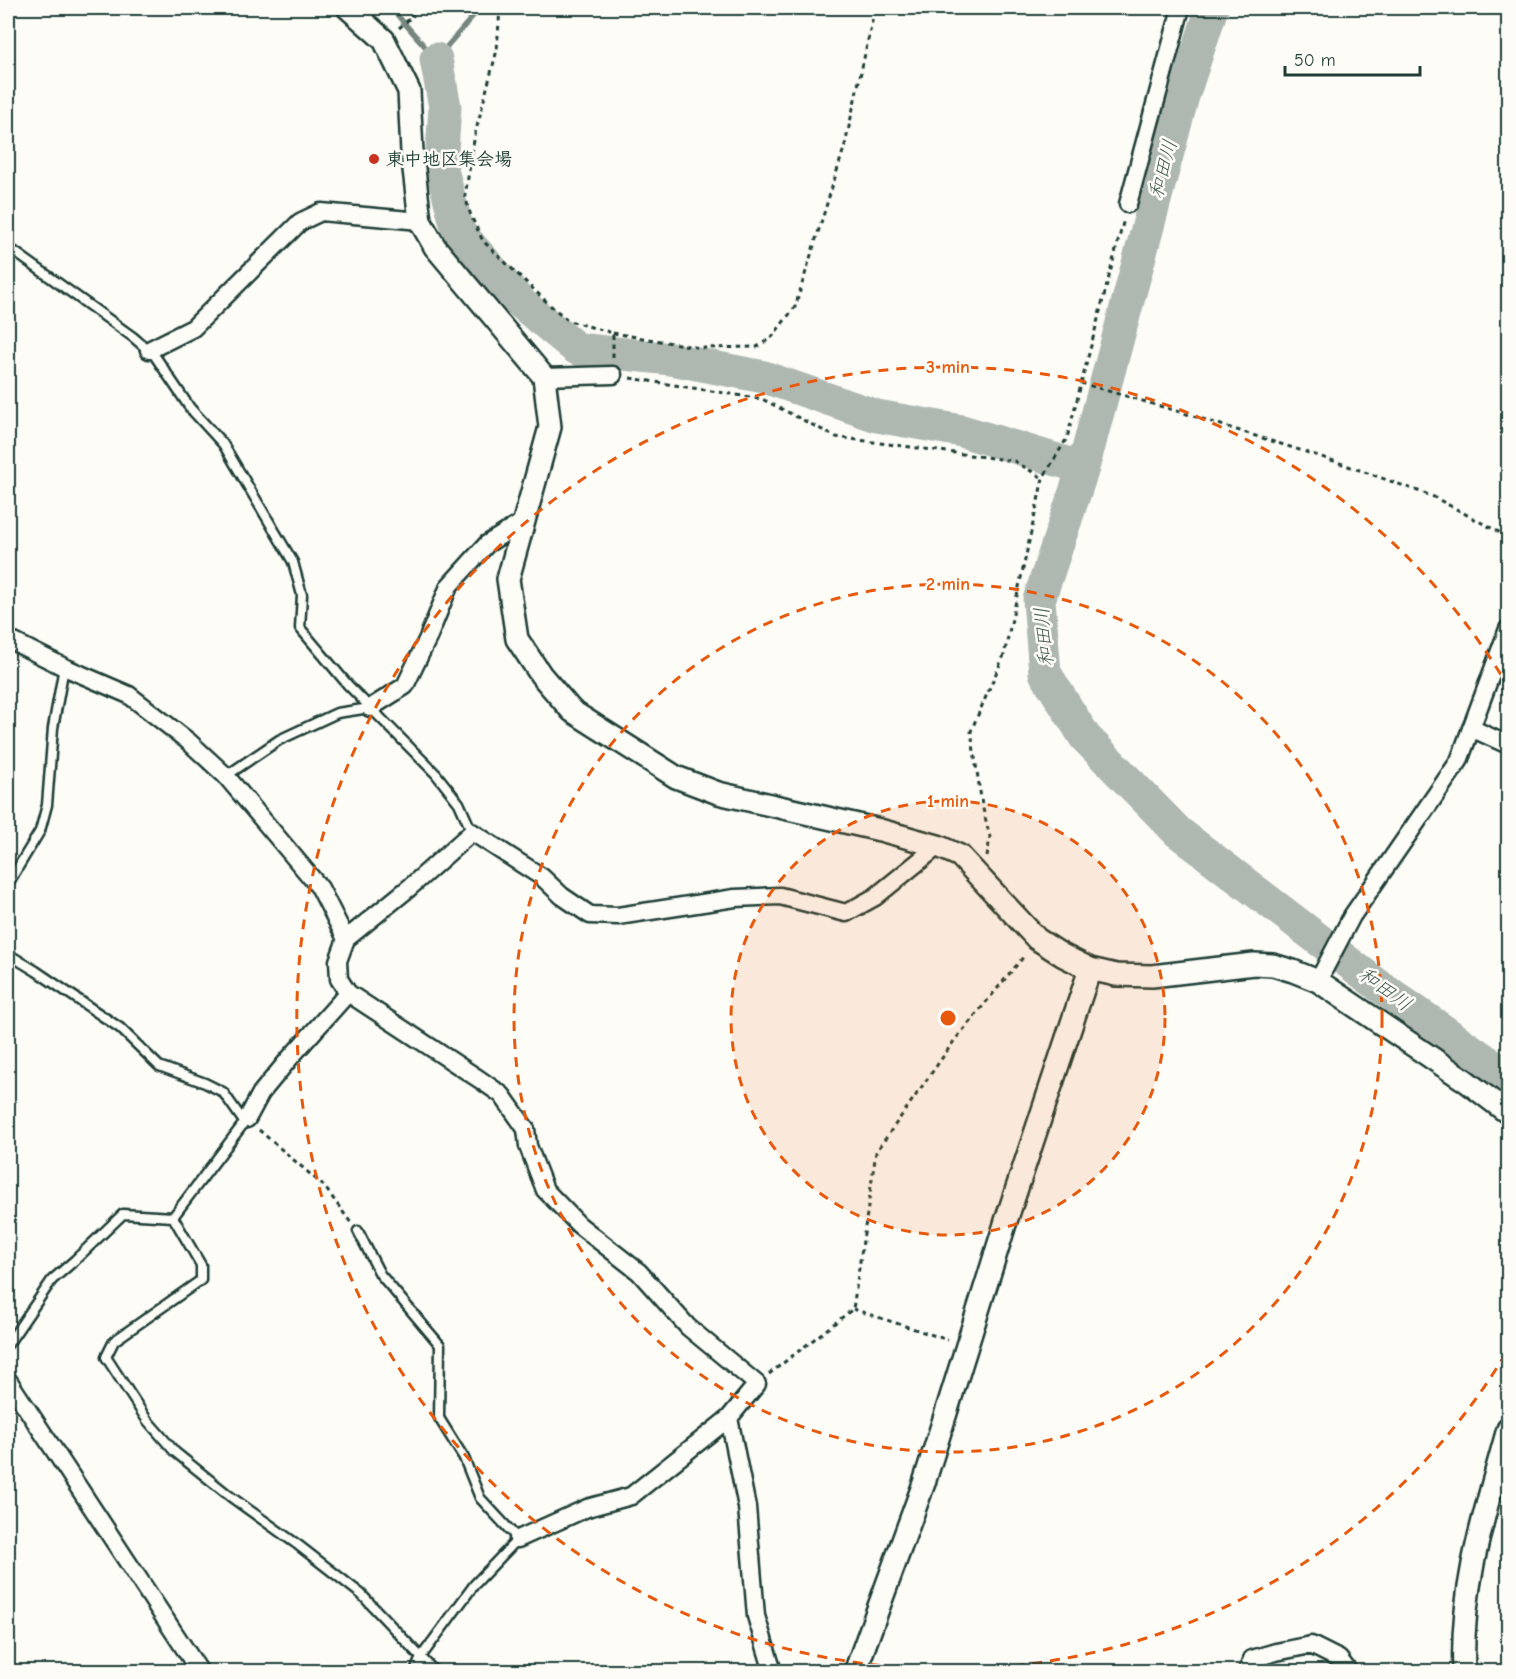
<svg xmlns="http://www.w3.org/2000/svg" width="1516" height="1679" viewBox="0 0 1516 1679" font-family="'Comic Neue','Klee One',sans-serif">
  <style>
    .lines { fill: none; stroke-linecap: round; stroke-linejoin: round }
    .stream { stroke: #75877f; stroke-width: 5 }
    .river { stroke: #aeb8b1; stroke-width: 33 }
    .service-casing { stroke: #1f3d34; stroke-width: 13 }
    .minor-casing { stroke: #1f3d34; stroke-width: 21 }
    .tertiary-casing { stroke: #1f3d34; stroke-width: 26 }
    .path { stroke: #1f3d34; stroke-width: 3; stroke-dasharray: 4.5 4.5; stroke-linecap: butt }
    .service { stroke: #fdfcf7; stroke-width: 8 }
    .minor { stroke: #fdfcf7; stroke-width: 16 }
    .tertiary { stroke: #fdfcf7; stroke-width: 21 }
    .ring { fill: none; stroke: #e8590c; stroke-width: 3; stroke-dasharray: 10 8 }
    .poi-dot { fill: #c8321e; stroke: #fdfcf7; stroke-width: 2 }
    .labels { text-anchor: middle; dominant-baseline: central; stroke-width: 5; stroke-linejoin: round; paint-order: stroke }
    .poi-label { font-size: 18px; font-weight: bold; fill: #1f3d34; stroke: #fdfcf7; text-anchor: start }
    .water-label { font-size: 20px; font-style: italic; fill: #435c53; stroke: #fdfcf7 }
    .centre { fill: #e8590c; stroke: #fdfcf7; stroke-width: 3 }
    .ring-label { font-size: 18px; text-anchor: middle; font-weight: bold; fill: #e8590c; stroke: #fdfcf7; stroke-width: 5; stroke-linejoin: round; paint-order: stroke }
  </style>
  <rect width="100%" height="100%" fill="#fdfcf7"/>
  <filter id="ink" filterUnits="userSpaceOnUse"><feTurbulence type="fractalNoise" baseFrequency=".0167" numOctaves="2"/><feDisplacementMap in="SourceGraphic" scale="12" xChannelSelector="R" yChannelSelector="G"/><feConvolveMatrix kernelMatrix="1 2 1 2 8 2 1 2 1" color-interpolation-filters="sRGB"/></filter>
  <g filter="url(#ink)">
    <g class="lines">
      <path class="stream" d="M391 8 436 59 480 8"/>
      <path class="river" d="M1212 8 1183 96 1083 468 1039 600 1045 673 1085 737 1178 832 1378 985 1508 1076
        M436 59 445 107 441 166 458 231 521 303 577 349 671 359 764 377 877 416 962 431 1083 468"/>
      <defs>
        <path id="service" d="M8 247 133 337 155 356 190 408 223 444 293 562 302 595 300 628 348 685 436 774 459 803 472 832
          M226 776 279 740 337 713 370 708
          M8 884 40 831 47 805 53 728 64 667
          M8 954 36 971 120 1028 159 1066 205 1083 223 1092 244 1122
          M173 1217 201 1265V1280L114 1341 106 1357 147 1420 175 1452 231 1497 298 1545 361 1594 435 1672
          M358 1231 380 1274 440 1345 439 1418 464 1458 480 1498 518 1539 474 1585 421 1657 415 1672
          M8 1344 52 1280 75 1260 123 1214 173 1217 247 1119"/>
        <path id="minor" d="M1128 204 1181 8
          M149 350 193 328 300 222 321 212 420 221
          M544 377 613 375
          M8 639 64 667 129 695 188 741 226 776 320 888 346 939
          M370 708 405 686 428 638 449 586 487 544 524 521
          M1471 728 1508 745
          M1318 981 1352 916 1459 761 1508 629
          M247 1119 261 1093 289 1059 348 993
          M8 1380 200 1672
          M729 1418 747 1507 756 1616 773 1672
          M518 1539 587 1508 631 1496 729 1418 757 1384 688 1327 639 1272 579 1225 545 1190 528 1146 526 1129 502 1095 479 1079 348 993 339 979 338 961 346 939 409 888 472 832 542 877 562 896 590 915 618 916 735 898 780 896 846 913 875 897 938 846
          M1247 1672 1252 1659 1276 1652 1311 1645 1339 1659 1349 1672"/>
        <path id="tertiary" d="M348 8 384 40 409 91 412 152 420 221 435 247 544 377 550 427 508 579 517 639 541 675 572 711 676 777 718 793 880 830 938 846 960 856 1037 939 1062 955 1090 969 1116 975 1152 976 1254 964 1273 965 1293 971 1318 981 1466 1081 1508 1113
          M855 1672 924 1483 1006 1221 1090 969
          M1464 1672C1460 1586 1486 1509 1508 1429"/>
      </defs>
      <use href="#service" class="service-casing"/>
      <use href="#minor" class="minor-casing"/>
      <use href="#tertiary" class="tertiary-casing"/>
      <path class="path" d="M500 8 497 50 475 134 465 196 471 216 483 241 551 306 569 321 613 333V359
        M399 28 413 16 407 8
        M613 333 701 348 757 347 772 337 795 307 845 145 875 8
        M630 378 762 399 836 437 1014 461 1043 478
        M1081 383 1187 414 1337 462 1432 496 1508 537
        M987 857 990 837 982 805 971 731 1004 655 1043 478 1067 438 1124 219
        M259 1130 324 1186 351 1223
        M853 1309 948 1340
        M769 1374 853 1309 876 1152 954 1041 1025 955"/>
      <use href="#service" class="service"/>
      <use href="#minor" class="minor"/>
      <use href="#tertiary" class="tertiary"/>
    </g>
  </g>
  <circle cx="948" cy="1018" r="217" fill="#e8590c" fill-opacity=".12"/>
  <g class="ring">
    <circle cx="948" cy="1018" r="217"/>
    <circle cx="948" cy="1018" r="434"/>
    <path d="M1506 1353A651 651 0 1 1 1506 683"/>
  </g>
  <circle class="poi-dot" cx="374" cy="159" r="6"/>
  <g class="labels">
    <g class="poi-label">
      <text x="386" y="159">東中地区集会場</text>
    </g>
    <g class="water-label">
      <text transform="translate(1163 169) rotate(-75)">和田川</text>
      <text transform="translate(1044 637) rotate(-95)">和田川</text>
      <text transform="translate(1385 989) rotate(36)">和田川</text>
    </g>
  </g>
  <circle cx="948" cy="1018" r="9" class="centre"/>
  <g class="ring-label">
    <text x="948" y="373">3 min</text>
    <text x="948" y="590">2 min</text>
    <text x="948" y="807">1 min</text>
  </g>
  <rect width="1516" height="1679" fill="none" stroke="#fdfcf7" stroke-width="30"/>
  <rect x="15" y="15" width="1486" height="1649" fill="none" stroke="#1f3d34" stroke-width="2" filter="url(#ink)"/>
  <path d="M1285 66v9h135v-9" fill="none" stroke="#1f3d34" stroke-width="3"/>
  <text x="1294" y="66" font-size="18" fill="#1f3d34" stroke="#fdfcf7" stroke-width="4.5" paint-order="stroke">50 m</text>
</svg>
